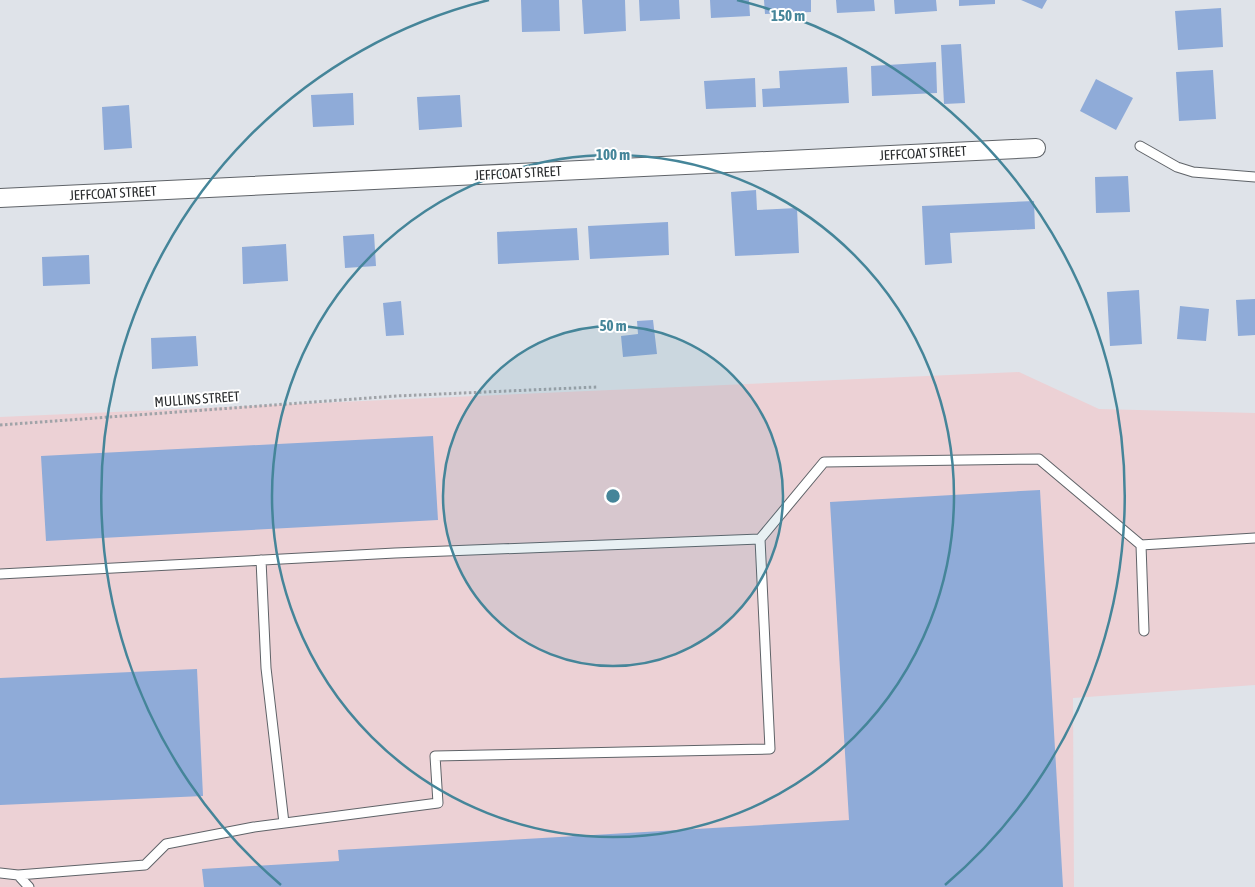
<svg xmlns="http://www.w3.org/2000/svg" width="1255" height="887" viewBox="0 0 1255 887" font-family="'Asap Condensed',sans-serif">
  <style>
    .industrial { fill: #ecd1d5 }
    .building { fill: #8fabd8 }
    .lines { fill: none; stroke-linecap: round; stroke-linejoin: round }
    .service-casing { stroke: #5f6368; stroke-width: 11 }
    .minor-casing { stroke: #5f6368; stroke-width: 20 }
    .path { stroke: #a0a3a8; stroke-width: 3; stroke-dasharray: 2.5 2.5; stroke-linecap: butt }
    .service { stroke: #fff; stroke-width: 9 }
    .minor { stroke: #fff; stroke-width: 18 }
    .ring { fill: none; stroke: #458599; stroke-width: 2.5 }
    .labels { text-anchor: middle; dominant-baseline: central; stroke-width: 4; stroke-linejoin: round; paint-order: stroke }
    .street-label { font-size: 14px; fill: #2b2d2f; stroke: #fff }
    .centre { fill: #458599; stroke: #fff; stroke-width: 2.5 }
    .ring-label { font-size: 15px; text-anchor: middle; font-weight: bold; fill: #458599; stroke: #fff; stroke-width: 4; stroke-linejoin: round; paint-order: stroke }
  </style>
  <rect width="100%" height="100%" fill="#dfe3e9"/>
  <path class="industrial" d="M1019 372 1099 409 1255 413V685L1073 698 1074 887H0V417Z"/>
  <path class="building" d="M521 0H559L560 31 522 32Z
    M582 0H625L626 31 584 34Z
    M639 0H679L680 19 640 21Z
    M710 0H749L750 16 711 18Z
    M764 0H811V12L765 14Z
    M836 0H874L875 11 837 13Z
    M894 0H936L937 11 895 14Z
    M959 0H995V4L959 6Z
    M1021 0H1047L1042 9Z
    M1221 8 1223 47 1178 50 1175 11Z
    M961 44 965 103 944 104 941 45Z
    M936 62 937 93 872 96 871 66Z
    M847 67 849 103 763 107 762 89 780 88 779 71Z
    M1213 70 1216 119 1179 121 1176 72Z
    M755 78 756 107 706 109 704 81Z
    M1096 79 1133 98 1116 130 1080 111Z
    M353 93 354 125 313 127 311 95Z
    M460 95 462 127 419 130 417 97Z
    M129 105 132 148 104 150 102 107Z
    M1128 176 1130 212 1096 213 1095 177Z
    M756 190 757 210 797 208 799 253 735 256 731 192Z
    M1034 201 1035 229 950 233 952 263 925 265 922 206Z
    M668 222 669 255 590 259 588 226Z
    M577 228 579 260 498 264 497 232Z
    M374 234 376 266 345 268 343 236Z
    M286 244 288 281 243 284 242 247Z
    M89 255 90 284 43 286 42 257Z
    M1139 290 1142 344 1110 346 1107 292Z
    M1255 299V335L1238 336 1236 300Z
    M401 301 404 335 386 336 383 303Z
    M1180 306 1209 309 1206 341 1177 339Z
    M653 320 657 354 623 357 621 336 638 334 637 321Z
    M196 336 198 366 152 369 151 338Z
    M433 436 438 520 46 541 41 456Z
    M1040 490 1063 887H204L202 869 339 861 338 850 849 820 830 502Z
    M197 669 203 796 0 805V678Z"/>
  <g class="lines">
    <defs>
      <path id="service" d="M1140 146 1177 167 1193 172 1255 177
        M1141 545 1144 631
        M261 560 266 668 284 823
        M0 574 395 553 760 539 824 462 1039 459 1141 545 1255 538
        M0 873 18 875 145 865 166 844 254 827 438 803 435 756 770 749 760 539
        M18 875 29 887"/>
      <path id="minor" d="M0 198 1036 148"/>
    </defs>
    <use href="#service" class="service-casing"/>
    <use href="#minor" class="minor-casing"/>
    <path class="path" d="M0 425 396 396 597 387"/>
    <use href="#service" class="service"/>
    <use href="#minor" class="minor"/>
  </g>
  <circle cx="613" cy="496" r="170" fill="#458599" fill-opacity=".12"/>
  <g class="ring">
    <circle cx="613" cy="496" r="170"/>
    <circle cx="613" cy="496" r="341"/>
    <path d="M281 885A511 511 0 0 1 489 0M737 0A511 511 0 0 1 945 885"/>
  </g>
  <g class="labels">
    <g class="street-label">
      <text transform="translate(923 153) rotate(-3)">JEFFCOAT STREET</text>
      <text transform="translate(518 173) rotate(-3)">JEFFCOAT STREET</text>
      <text transform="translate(113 193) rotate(-3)">JEFFCOAT STREET</text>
      <text transform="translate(197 399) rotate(-4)">MULLINS STREET</text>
    </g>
  </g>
  <circle cx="613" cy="496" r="8" class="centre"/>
  <g class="ring-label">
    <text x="788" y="21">150 m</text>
    <text x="613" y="160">100 m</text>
    <text x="613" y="331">50 m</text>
  </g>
</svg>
